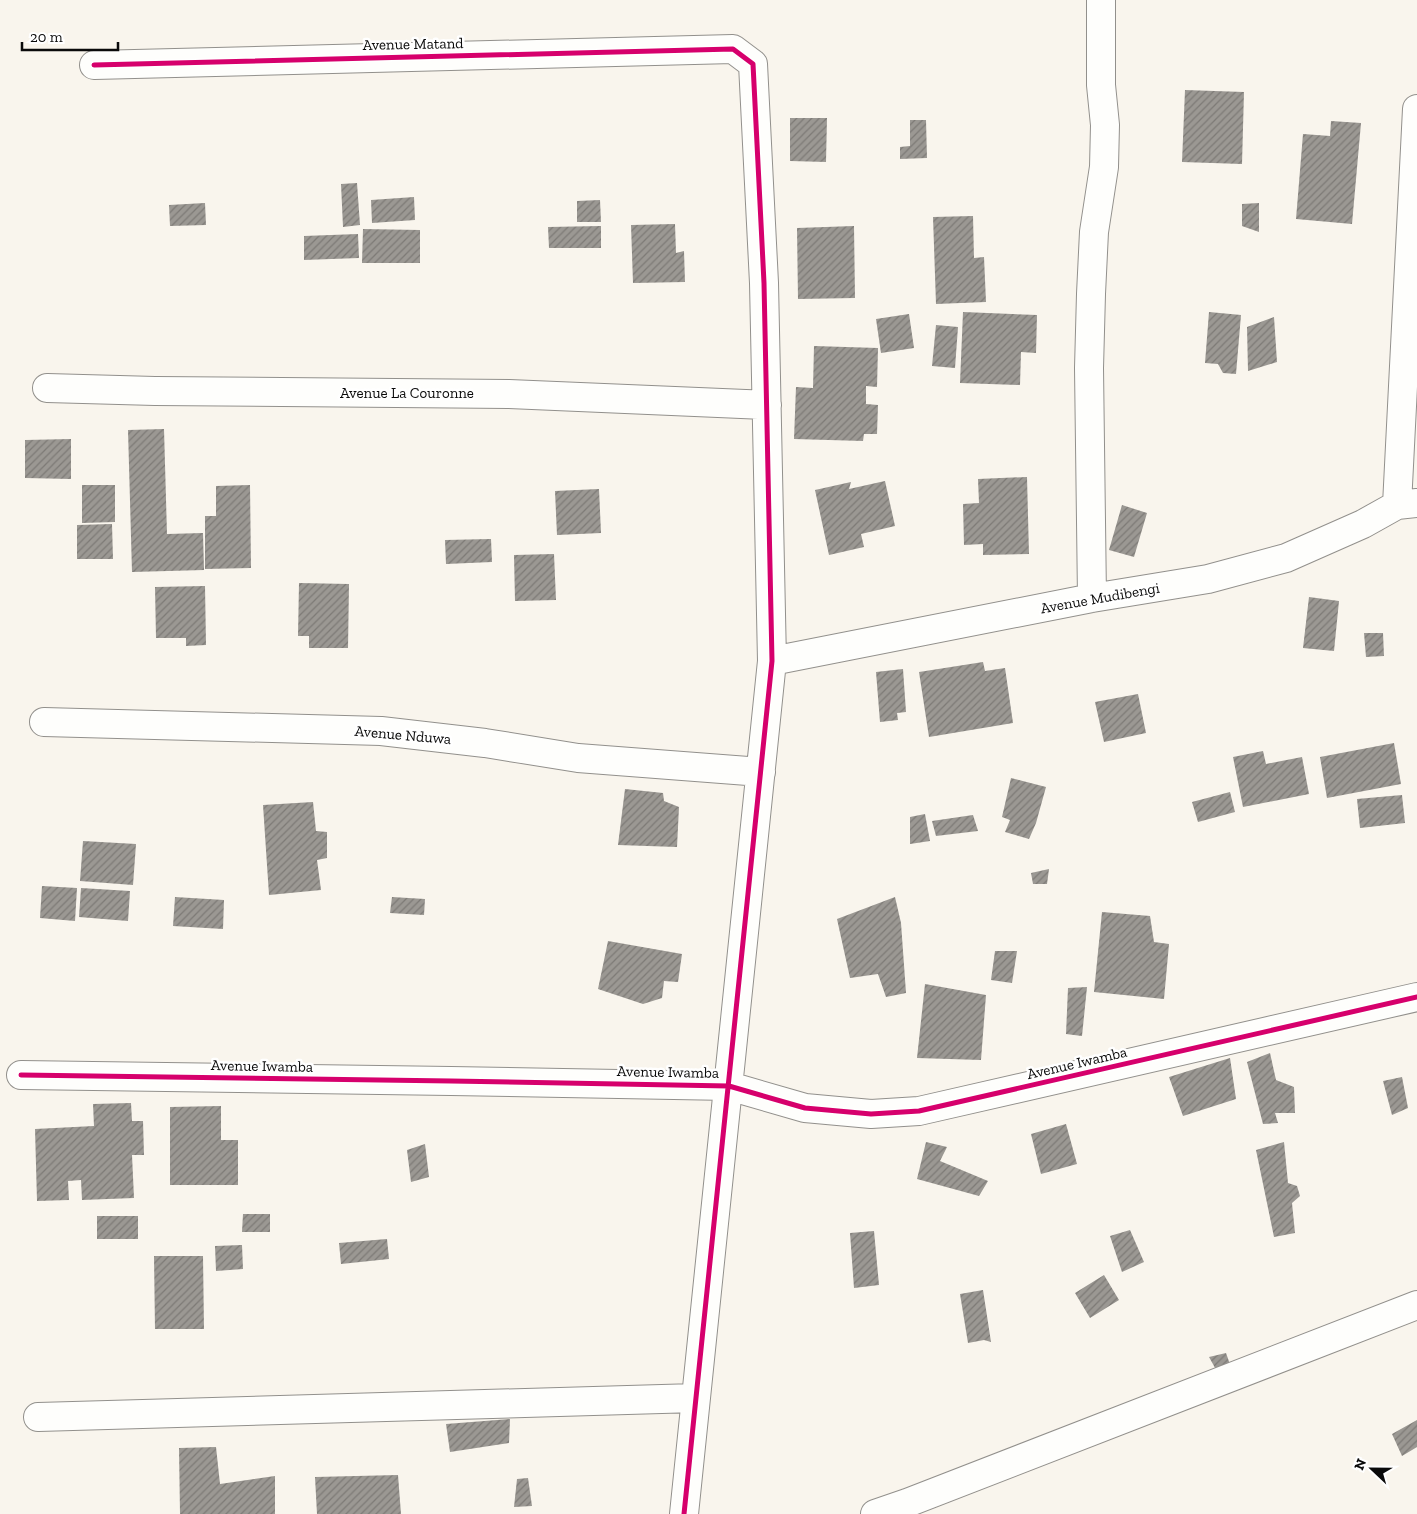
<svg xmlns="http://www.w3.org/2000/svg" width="1417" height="1514" viewBox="0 0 1417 1514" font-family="'Zilla Slab',serif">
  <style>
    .building { fill: url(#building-hatch) }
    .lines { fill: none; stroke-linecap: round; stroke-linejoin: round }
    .minor-casing { stroke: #92908c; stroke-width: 30 }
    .minor { stroke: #fefefc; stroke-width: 28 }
    .cycleway-casing { stroke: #fff; stroke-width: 8 }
    .cycleway { stroke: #d6006c; stroke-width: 5 }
    .labels { text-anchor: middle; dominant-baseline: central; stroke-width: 5; stroke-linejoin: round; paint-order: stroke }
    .street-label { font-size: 15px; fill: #0a0a0a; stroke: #fff }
  </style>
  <defs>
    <pattern id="building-hatch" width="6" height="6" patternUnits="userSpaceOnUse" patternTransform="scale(1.25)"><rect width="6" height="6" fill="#9b9893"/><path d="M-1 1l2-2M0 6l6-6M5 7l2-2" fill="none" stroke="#7d7a76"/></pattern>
  </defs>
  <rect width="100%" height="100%" fill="#f9f5ed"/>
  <path class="building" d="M1185 90 1244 92 1242 164 1182 162Z
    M790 118H827L826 162 790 161Z
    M910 120H926L927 158 900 159V147L910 146Z
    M1331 121 1361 123 1352 224 1296 219 1303 134 1330 136Z
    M357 183 360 225 343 227 341 184Z
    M414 197 415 220 372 223 371 200Z
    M600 200 601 222H577V201Z
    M205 203 206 225 170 226 169 205Z
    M1259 203V232L1242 226V204Z
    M973 216 974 258 984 257 986 302 936 304 933 217Z
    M675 224 676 253 684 251 685 282 633 283 631 225Z
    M601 226V248H549L548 227Z
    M854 226 855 298 798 299 797 228Z
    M363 229 420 230V263H362Z
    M358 234 359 258 304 260V236Z
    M963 312 1037 315 1036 353 1021 352 1020 385 960 383Z
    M1209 312 1241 315 1236 374 1223 373 1218 364 1205 363Z
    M909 314 914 348 881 353 876 319Z
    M1274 317 1277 362 1248 371 1247 327Z
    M936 325 958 327 955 368 932 366Z
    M814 346 878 348 877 387 866 386V404L878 405 877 434H864L863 441 794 439 796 387 813 388Z
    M164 429 167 534 203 533 204 570 132 572 128 430Z
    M71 439V479L25 478V440Z
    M1027 477 1029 554 983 555V544L964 545 963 504 979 503 978 479Z
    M885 481 895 526 861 534 864 547 829 555 815 490 851 482 849 489Z
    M82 485H115V522L82 523Z
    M250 485 251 568 205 569V516H216V486Z
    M599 489 601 533 557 535 555 491Z
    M1122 505 1147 513 1134 557 1109 550Z
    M112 524 113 559H77V525Z
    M491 539 492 562 446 564 445 540Z
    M554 554 556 600 515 601 514 555Z
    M299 583 349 584 348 648H309V636H298Z
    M205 586 206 645 186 646V638H156L155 587Z
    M1309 597 1339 601 1334 651 1303 648Z
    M1364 633H1383L1384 656 1366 657Z
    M983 662 985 671 1005 668 1013 723 929 737 919 672Z
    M903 669 906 712 897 713 898 720 880 722 876 672Z
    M1138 694 1146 733 1104 742 1095 702Z
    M1394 743 1401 784 1327 798 1320 757Z
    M1263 751 1266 764 1302 757 1309 794 1243 807 1233 757Z
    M1011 778 1046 787 1036 823 1029 839 1005 832 1010 820 1002 817Z
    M625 789 663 793 664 801 679 807 677 847 618 845Z
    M1230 792 1235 812 1198 822 1192 802Z
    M1402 795 1405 823 1360 828 1357 799Z
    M313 802 316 831 327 832V858L317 860 321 890 269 895 263 805Z
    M925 814 930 841 910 844V817Z
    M973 815 978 831 936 836 932 821Z
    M83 841 136 844 133 885 80 881Z
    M1049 869 1047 884H1033L1031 873Z
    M42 886 77 888 75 921 40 918Z
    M81 888 130 891 128 921 79 917Z
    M175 897 224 900 223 929 173 926Z
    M392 897 425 899 424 915 390 913Z
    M895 897 901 923 906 993 886 997 878 974 850 978 837 919Z
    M1102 912 1150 916 1154 942 1169 944 1164 999 1094 992Z
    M608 941 682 954 678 982 664 981 662 998 643 1004 598 989Z
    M995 951H1017L1012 983 991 980Z
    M925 984 986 995 981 1060 917 1058Z
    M1087 987 1082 1036 1066 1034 1068 988Z
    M1270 1053 1276 1080 1294 1087 1295 1113H1275L1278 1123 1263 1124 1247 1062Z
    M1230 1058 1236 1099 1183 1116 1169 1077Z
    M1402 1077 1408 1108 1392 1115 1383 1081Z
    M131 1103 132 1121H143L144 1155H132L134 1198 82 1200 81 1180 68 1181 69 1200 37 1201 35 1129 94 1126 93 1104Z
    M221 1106V1140H238V1185H170V1107Z
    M1066 1124 1077 1164 1041 1174 1031 1134Z
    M926 1142 947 1147 940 1161 988 1181 979 1196 917 1179Z
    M1284 1142 1288 1183 1297 1186 1300 1196 1292 1203 1295 1233 1274 1237 1256 1150Z
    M425 1144 429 1177 411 1182 407 1150Z
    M243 1214H270V1232H242Z
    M97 1216H138V1239H97Z
    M1130 1230 1144 1262 1122 1272 1110 1236Z
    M874 1231 879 1285 854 1288 850 1233Z
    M387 1239 389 1259 341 1264 339 1243Z
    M242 1245 243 1269 216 1271 215 1246Z
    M154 1256H203L204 1329H155Z
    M1104 1275 1119 1300 1090 1318 1075 1293Z
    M983 1290 991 1342 984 1340 968 1343 960 1294Z
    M1226 1353 1232 1370 1219 1375 1209 1357Z
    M510 1419 509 1443 450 1452 446 1424Z
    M1417 1420V1447L1402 1456 1392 1434Z
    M216 1447 220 1484 275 1476V1514H180L179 1448Z
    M398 1475 401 1514H317L315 1477Z
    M528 1478 532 1506 514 1507 517 1479Z"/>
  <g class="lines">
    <defs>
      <path id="minor" d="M94 65 733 49 753 64 764 283 772 661 684 1514
        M47 388 155 391 509 394 767 405
        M1397 505 1417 109
        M1092 598 1089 368 1091 294 1094 232 1104 167 1105 125 1101 85V0
        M772 661 1092 598 1208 579 1286 558 1363 524 1397 505 1417 503
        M44 722 381 731 485 743 578 758 761 772
        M21 1075 451 1081 729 1086 805 1108 871 1114 919 1111 1417 997
        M38 1417 696 1398
        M875 1514 907 1503 1417 1305"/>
    </defs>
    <use href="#minor" class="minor-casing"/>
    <use href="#minor" class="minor"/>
    <defs>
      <path id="cycleway" d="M94 65 733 49 753 64 764 283 772 661 684 1514
        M21 1075 451 1081 729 1086 805 1108 871 1114 919 1111 1417 997"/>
    </defs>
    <use href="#cycleway" class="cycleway-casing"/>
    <use href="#cycleway" class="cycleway"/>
  </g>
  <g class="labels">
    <g class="street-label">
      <text transform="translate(413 44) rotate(-1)">Avenue Matand</text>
      <text x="407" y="393">Avenue La Couronne</text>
      <text transform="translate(1100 598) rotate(-10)">Avenue Mudibengi</text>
      <text transform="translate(403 735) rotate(5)">Avenue Nduwa</text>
      <text transform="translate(1077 1063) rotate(-13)">Avenue Iwamba</text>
      <text transform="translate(262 1066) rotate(1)">Avenue Iwamba</text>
      <text transform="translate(668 1072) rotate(1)">Avenue Iwamba</text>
    </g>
  </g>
  <g transform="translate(1372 1469) rotate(292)" stroke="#ffffff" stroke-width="4" paint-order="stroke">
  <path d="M0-4L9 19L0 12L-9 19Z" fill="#0a0a0a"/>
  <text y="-8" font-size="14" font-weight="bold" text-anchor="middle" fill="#0a0a0a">N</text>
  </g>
  <path d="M22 42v8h96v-8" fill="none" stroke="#0a0a0a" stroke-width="2.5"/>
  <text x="30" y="42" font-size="15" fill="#0a0a0a" stroke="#ffffff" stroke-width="4" paint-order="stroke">20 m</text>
</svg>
